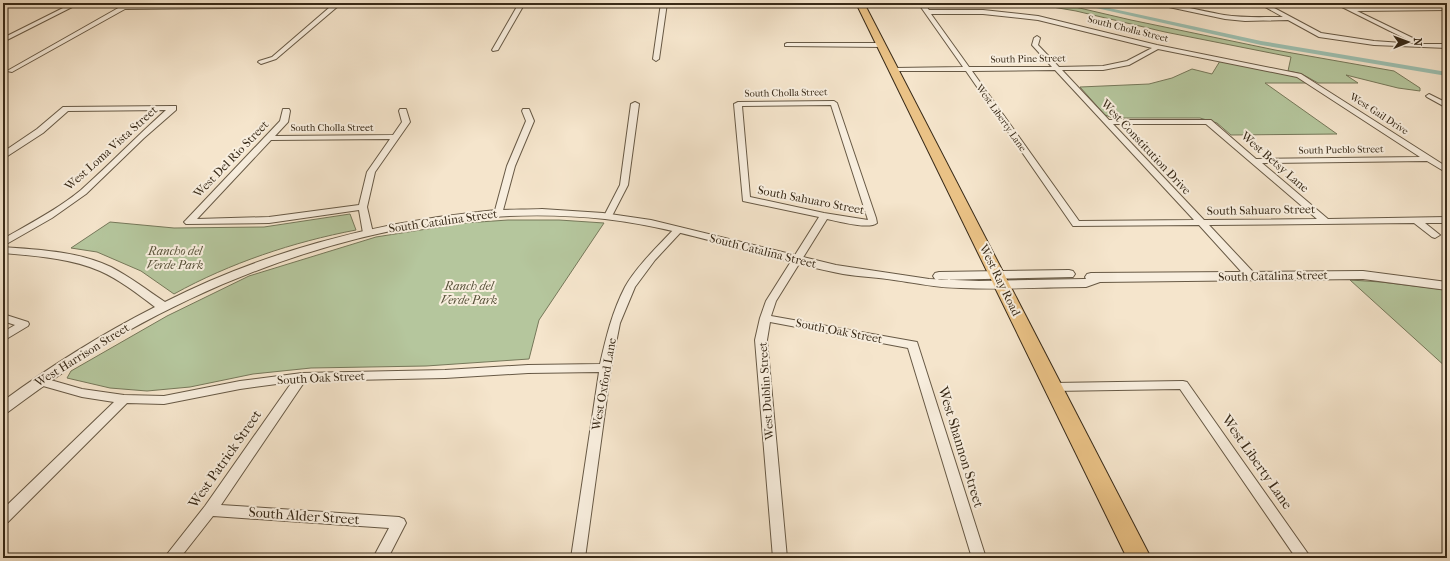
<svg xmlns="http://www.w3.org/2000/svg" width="1450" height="561" viewBox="0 0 1450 561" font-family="'IM FELL French Canon',serif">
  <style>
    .green { fill: #b5c69d; stroke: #76785a }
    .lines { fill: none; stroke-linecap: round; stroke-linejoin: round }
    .canal { fill: #9dc0b1; fill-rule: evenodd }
    .minor-casing { stroke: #675945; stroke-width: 2 }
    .tertiary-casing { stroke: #675945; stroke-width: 2 }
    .primary-casing { stroke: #382a18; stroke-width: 2 }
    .minor { fill: #f8eede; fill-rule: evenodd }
    .tertiary { fill: #f8eede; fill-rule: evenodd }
    .primary { fill: #eac286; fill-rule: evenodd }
    .labels { text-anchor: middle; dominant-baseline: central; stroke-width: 4; stroke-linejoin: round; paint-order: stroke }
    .far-street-label { font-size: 10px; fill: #382a18; stroke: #f8eede }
    .street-label { font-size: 12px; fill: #382a18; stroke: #f8eede }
    .park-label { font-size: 12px; font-style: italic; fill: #575139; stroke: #f8eede }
    .near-street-label { font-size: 14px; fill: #382a18; stroke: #f8eede }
  </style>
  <rect width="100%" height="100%" fill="#f5e5cc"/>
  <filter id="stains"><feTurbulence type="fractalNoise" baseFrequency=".005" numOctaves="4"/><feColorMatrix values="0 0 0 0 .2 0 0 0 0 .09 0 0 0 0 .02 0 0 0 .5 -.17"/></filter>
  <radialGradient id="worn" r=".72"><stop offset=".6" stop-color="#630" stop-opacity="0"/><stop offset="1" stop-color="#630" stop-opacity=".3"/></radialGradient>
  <path class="green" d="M1029 3H1058L1131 20 1275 50 1394 71 1420 88V91L1398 88 1346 75 1358 83H1318L1302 74 1288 71 1291 57 1165 32 1076 11Z
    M1220 61 1298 77 1307 83H1265L1337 134 1231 135 1217 123 1200 118H1113L1105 115 1080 87 1149 84 1172 78 1192 69 1212 74Z
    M350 214 356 230C293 242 230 263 174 294L141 271 97 252 71 248 110 222 174 228 264 227Z
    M508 220H559L604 223 539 320 529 359 426 366 311 368 253 374 190 387 147 391 110 388 67 378 71 371 167 316 249 276 376 237 465 223Z
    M1350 280 1381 282 1447 290V368Z"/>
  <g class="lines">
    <path class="canal" d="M1074 3H1086L1261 41 1447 72V76L1261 45Z"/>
    <defs>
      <path id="minor" d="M73 3H80L3 42V38Z
        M127 3H131V5L459 3 456 5 337 7 276 59 261 64 258 62 259 61 272 57 330 7 125 9 12 72 7 71Z
        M519 3H525L498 50 493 51 492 50Z
        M661 3H667L659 59 656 61 653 59Z
        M918 3H924L929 10H983L1038 16 1157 45 1301 74 1447 167V173L1427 161 1262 163 1328 219 1447 217V223H1425L1440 235 1435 238 1432 237 1414 223 1209 225 1255 274 1256 276 1255 278H1247L1199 225 1073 226 966 71H893V69L895 68 963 67ZM931 14H983L1038 20 1152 48 1127 61 1103 66 1059 67 1038 45 1040 38 1037 36 1034 38 1032 45 1052 67H969ZM1158 49 1297 77 1420 157 1256 159 1211 120H1109L1062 70H1103L1129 65ZM1055 70 1194 220 1079 221 972 71ZM1113 124H1206L1317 219 1204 220Z
        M1150 3C1175 3 1200 11 1224 15 1243 18 1263 17 1283 17L1258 3H1265L1321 33 1374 41 1416 44 1334 3H1341L1351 8 1447 6V10L1357 11 1421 42V44H1447V48L1374 45 1319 37 1288 20 1245 21 1225 19Z
        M787 43H882L885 45 882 47 785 46V44Z
        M1429 94 1447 103V108L1427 97 1426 96Z
        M834 101 837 103 876 218 877 223C869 230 837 221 827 219L776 301 771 316 917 342 986 558H972L908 348 770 322 767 340 787 558H773L755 340 760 318 766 301 819 217 743 201 734 104 738 102ZM831 105 868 220 824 213 750 197 742 106Z
        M635 102 639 104 628 185 612 216 608 219 604 216 620 185 631 104Z
        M173 106H176V110L144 138 86 194 52 218 3 246V239C29 224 58 209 81 190 110 164 137 136 166 110L68 111 43 133 6 157H3V152L37 129 63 107Z
        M283 109H289L290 111 288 122 275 136 393 135 402 122 399 111 400 109H406L410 122 375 172 367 207 373 233 371 235H365L363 233 359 210 269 223 186 224 184 222 186 220 280 121ZM390 139 367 172 359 205 269 217 197 219 271 140Z
        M523 109H529L534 121 515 166 502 214 498 217 495 216 494 214 507 166 526 121 522 111Z
        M678 227 681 228 683 230 681 232 655 260 635 287 620 323 611 368 585 558H571L599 372 528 373 445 378 305 381 221 505 399 517 404 519 406 523 388 558H373L389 528 213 516 180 558H164L205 506 292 382 240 389 164 404 127 403 8 522 3 524V509L114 402 82 397 36 384 34 381 36 378 40 377 82 389 124 395 164 396 240 381 302 373 445 370 528 365 600 364C606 338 612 312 625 287 636 267 659 245 675 228Z
        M3 314 28 322 29 324 28 326 3 341V332L15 325 3 321Z
        M1183 381 1187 382 1311 558H1296L1180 389 1053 391 1049 390 1047 387 1049 384 1053 383Z"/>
      <path id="tertiary" d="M542 209 603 213 651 220 836 265 929 279 979 281 1084 279H1086L1085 277 1087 274 1091 273 1363 271 1447 282V290L1363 279 1100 282 1086 287C1044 287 1003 290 961 288 938 288 916 283 894 280 877 277 860 277 843 274 763 259 686 228 605 219 439 201 269 252 126 332 85 356 46 384 8 412L3 413V401C52 365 102 334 155 307 138 294 120 280 100 271 70 258 36 256 3 253V247C39 250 78 251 111 267 130 277 147 290 165 302 261 253 372 223 478 212 499 209 521 210 542 209Z
        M1069 270 1073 271 1075 274 1073 277 939 280 935 279 933 276 935 273 939 272Z"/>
      <path id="primary" d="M856 3H864L1151 558H1127Z"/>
    </defs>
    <use href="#minor" class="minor-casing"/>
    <use href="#tertiary" class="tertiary-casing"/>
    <use href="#primary" class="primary-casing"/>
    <use href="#minor" class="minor"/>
    <use href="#tertiary" class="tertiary"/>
    <use href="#primary" class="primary"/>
  </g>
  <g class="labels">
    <g class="far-street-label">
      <text transform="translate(1128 29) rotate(14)">South Cholla Street</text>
      <text transform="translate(1028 59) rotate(-1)">South Pine Street</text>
      <text transform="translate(786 93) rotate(-1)">South Cholla Street</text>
      <text transform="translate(1379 114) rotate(33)">West Gail Drive</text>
      <text transform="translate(1001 118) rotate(55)">West Liberty Lane</text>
      <text x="332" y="128">South Cholla Street</text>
      <text transform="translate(1341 150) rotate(-1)">South Pueblo Street</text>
    </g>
    <g class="street-label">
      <text transform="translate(1146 147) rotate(47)">West Constitution Drive</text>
      <text transform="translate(111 148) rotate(-42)">West Loma Vista Street</text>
      <text transform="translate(231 159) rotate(-46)">West Del Rio Street</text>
      <text transform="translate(1275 162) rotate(41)">West Betsy Lane</text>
      <text transform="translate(811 200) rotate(11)">South Sahuaro Street</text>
      <text transform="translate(1261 210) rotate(-1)">South Sahuaro Street</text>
      <text transform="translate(443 221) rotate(-8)">South Catalina Street</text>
      <text transform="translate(763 251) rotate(14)">South Catalina Street</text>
      <text transform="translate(1273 276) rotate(-1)">South Catalina Street</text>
      <text transform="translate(1000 280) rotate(64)">West Ray Road</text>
      <text transform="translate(839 331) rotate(11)">South Oak Street</text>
      <text transform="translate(82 355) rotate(-32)">West Harrison Street</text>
      <text transform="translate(321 378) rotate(-3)">South Oak Street</text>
      <text transform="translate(604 384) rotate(-80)">West Oxford Lane</text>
      <text transform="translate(766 391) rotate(-94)">West Dublin Street</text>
    </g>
    <g class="park-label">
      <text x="175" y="251">Rancho del<tspan x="175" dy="14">Verde Park</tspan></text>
      <text x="469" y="286">Ranch del<tspan x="469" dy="14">Verde Park</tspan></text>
    </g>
    <g class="near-street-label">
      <text transform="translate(961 447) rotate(73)">West Shannon Street</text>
      <text transform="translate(225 459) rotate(-55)">West Patrick Street</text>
      <text transform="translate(1257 462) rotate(55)">West Liberty Lane</text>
      <text transform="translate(304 516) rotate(4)">South Alder Street</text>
    </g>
  </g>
  <rect width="1450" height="561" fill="none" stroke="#f5e5cc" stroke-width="16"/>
  <rect x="4" y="4" width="1442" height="553" fill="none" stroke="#382a18" stroke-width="2"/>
  <rect x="8" y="8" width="1434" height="545" fill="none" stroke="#382a18"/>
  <g transform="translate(1408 42) rotate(89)" stroke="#f8eede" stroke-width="3" paint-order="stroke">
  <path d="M0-3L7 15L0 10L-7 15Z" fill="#382a18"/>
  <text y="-6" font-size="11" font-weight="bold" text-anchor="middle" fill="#382a18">N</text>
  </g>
  <rect width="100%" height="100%" filter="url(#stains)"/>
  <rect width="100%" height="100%" fill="url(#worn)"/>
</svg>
